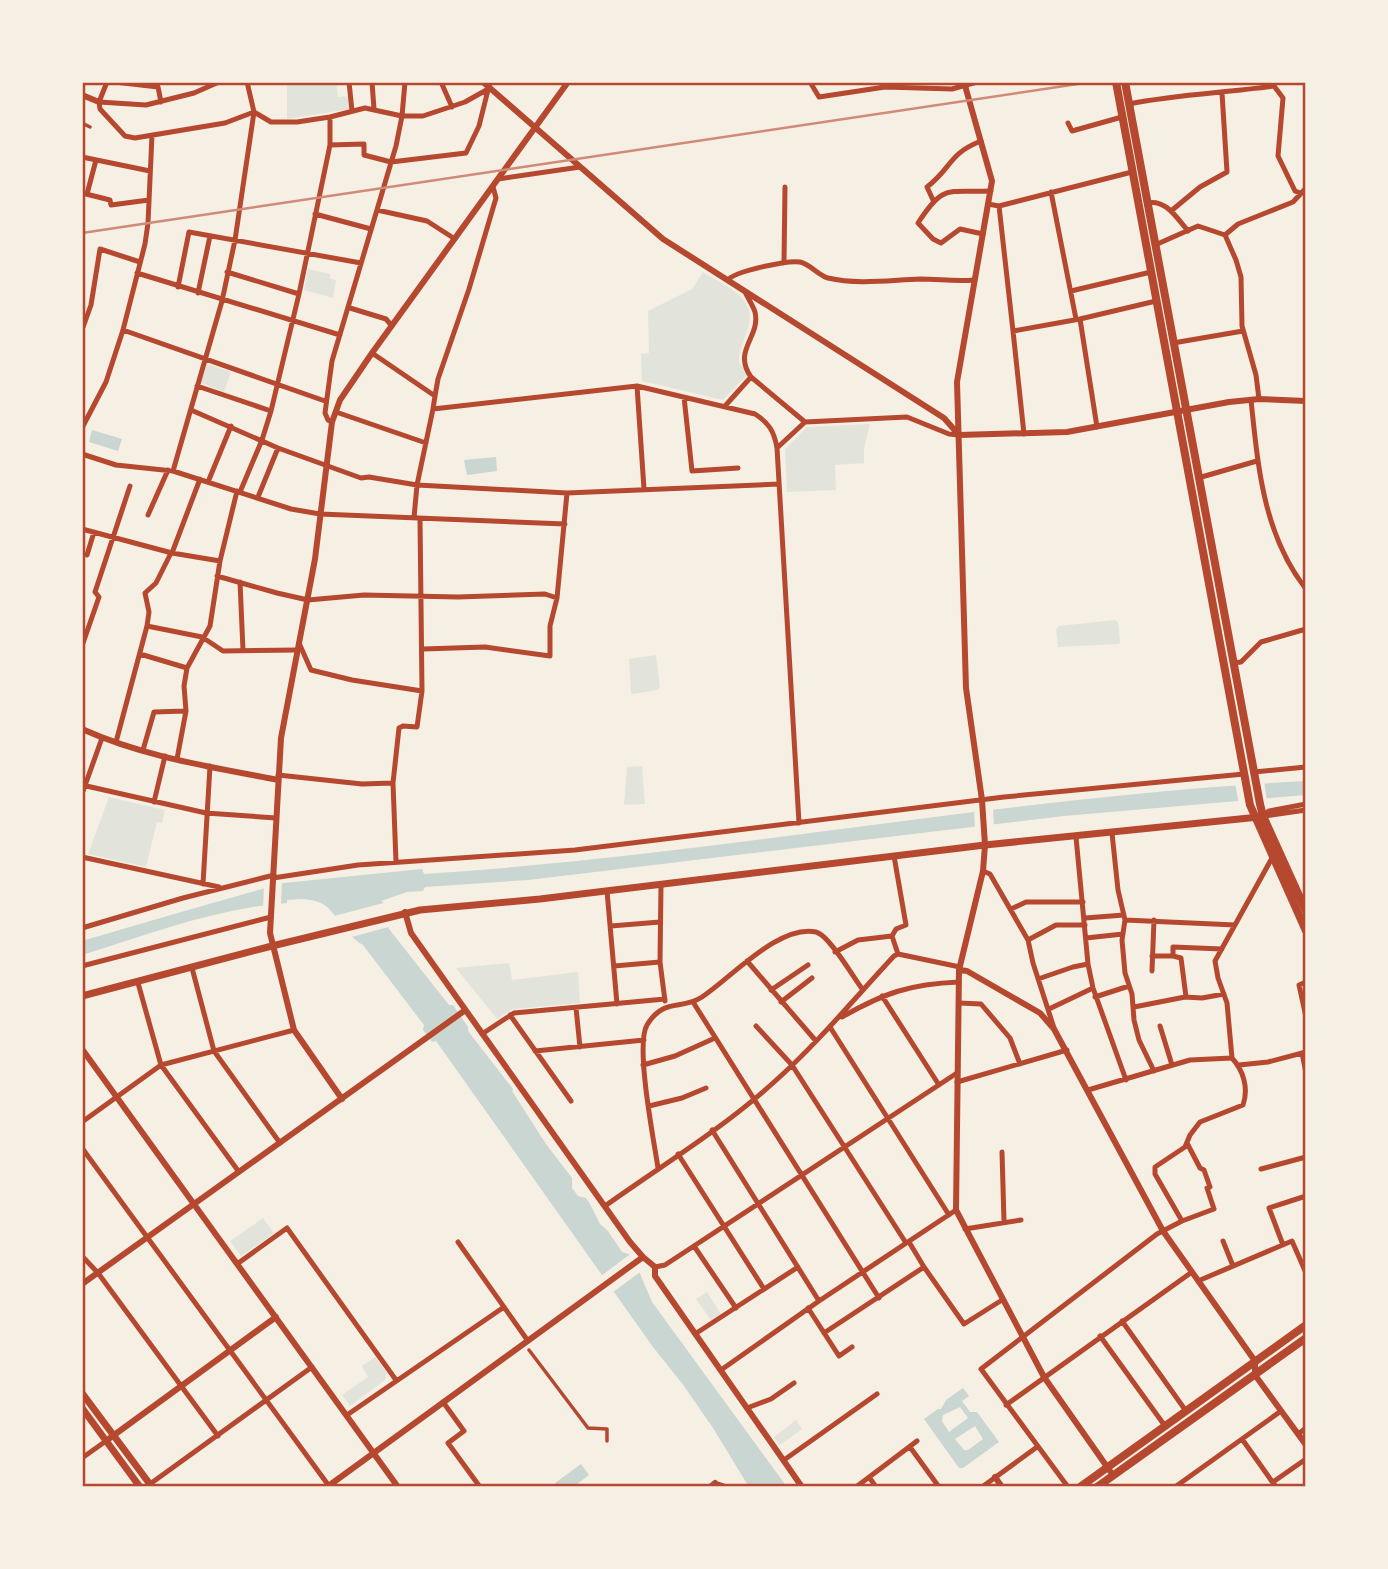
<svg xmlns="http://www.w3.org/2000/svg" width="1388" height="1569" viewBox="0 0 1388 1569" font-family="Inter,sans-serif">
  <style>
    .green { fill: #e2e4dc }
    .water { fill: #c9d6d2; fill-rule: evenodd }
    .pier { fill: #f6efe4 }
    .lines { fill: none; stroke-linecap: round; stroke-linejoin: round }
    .pedestrian { stroke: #b5482f; stroke-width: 3.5 }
    .minor { stroke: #b5482f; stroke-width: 5 }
    .tertiary { stroke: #b5482f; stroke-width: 6 }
    .secondary { stroke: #b5482f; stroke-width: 7 }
    .primary { stroke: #b5482f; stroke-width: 8 }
    .rail { stroke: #cf8b77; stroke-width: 2.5 }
    .neatline { fill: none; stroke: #b5482f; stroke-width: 2.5 }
  </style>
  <rect width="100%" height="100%" fill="#f6efe4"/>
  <path class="green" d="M287 82H336L338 97 350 96V109L287 119Z
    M308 269 330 274V279L336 280 333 298 304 290Z
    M703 272C722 284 756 297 749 323 747 335 741 345 739 356V362L747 375 723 400 642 381 641 354 649 353 648 311 692 289Z
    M207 364 231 372 224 392 201 383Z
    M870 424 864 449V463L835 465 836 490 787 492 785 449 807 427Z
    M1115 620 1118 622 1120 642 1118 644 1058 647 1056 629 1059 626Z
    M656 655 660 687 657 690 633 694 631 693 629 659Z
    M642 766 645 804 624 805 627 767Z
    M109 797 165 810 162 823 157 822 146 867 88 854Z
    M509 963 512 980 578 972 580 1003 513 1009 497 1019 456 968Z
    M263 1218 274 1233 241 1256 230 1241Z
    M707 1292 721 1314 711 1320 696 1299Z
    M375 1357 387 1373 385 1380 350 1406 342 1395 368 1377 362 1366Z
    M796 1420 802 1429 780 1445 774 1437Z"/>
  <path class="water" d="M92 430 122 439 118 451 89 442Z
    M496 457 497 471 467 475 464 460Z
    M1306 781V795L1064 816 528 880 425 887 423 891 407 892 381 901 384 903V915L389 929 449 1005H453L468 1027V1031L513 1089 512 1091 546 1144 572 1178V1188L578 1196 586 1198 590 1204 600 1224 608 1231 622 1252 632 1255 652 1302 787 1487H749L713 1428 684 1386 653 1347 436 1041 432 1042 423 1030 424 1025 363 945C327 922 341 894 287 900V903C217 908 149 934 82 955V941C149 921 218 901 284 883L422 869 424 874C719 855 1010 796 1306 781Z
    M963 1388 969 1396 962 1401 970 1412H977L999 1442 963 1468H959L924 1419 938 1409H941L946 1400ZM960 1407 968 1418 949 1432 942 1421 943 1415ZM975 1426 983 1439 968 1450H964L955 1439Z
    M581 1464 589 1475 573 1487H558L555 1483Z"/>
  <path class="pier" d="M1264 780 1267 802 1239 805 1235 783Z
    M993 807 994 828 975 830 974 809Z
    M282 880 281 907 263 908 264 885Z
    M387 902 388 916 392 926 348 938 334 916Z
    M633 1252 643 1270 609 1295 597 1279Z"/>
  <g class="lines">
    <path class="pedestrian" d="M82 123 90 127
      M529 1350 588 1428 607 1429V1441"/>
    <path class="minor" d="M107 82 99 102 100 109 125 136 135 138 225 123 254 112 271 122H297L330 117 365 108 402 116H423L465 102 490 88
      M115 82 158 87 161 102
      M349 82 352 111
      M372 82 374 109
      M441 82 452 107
      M810 82 819 97 885 87 952 89 977 82
      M99 102 146 105 194 93 219 82
      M1129 104C1177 94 1225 93 1274 86L1283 98 1278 156 1295 191 1300 193
      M1068 123 1072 131 1122 117
      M330 145 364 144V155L391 162 466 153 479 126 490 82
      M82 157 150 171
      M498 179 580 167
      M1051 192 1076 319
      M82 193 110 200 111 205 149 200
      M87 194 96 160
      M933 200 927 187C952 168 948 154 981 141
      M1147 203C1166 199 1176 217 1188 231
      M988 204 999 206 1132 172
      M999 206 1013 331
      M377 210 427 221 455 239
      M1171 211 1200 187 1227 172 1222 93
      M315 214 371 229
      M983 234 960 229 941 243 933 239 918 223C944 183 947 193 991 191
      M1225 235 1238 224 1293 202 1306 188
      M1155 245 1198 226 1225 235 1236 260 1241 277 1242 326 1256 375 1259 399
      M784 263 785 187
      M227 272 299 294
      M137 273 340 335
      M728 280C735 271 788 260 800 262 810 264 818 275 828 278 858 285 890 280 920 279 939 279 956 282 974 280
      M178 287 189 232 361 263
      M1071 291 1151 272
      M745 292C748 298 753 306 755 312 761 337 732 350 751 377L805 422
      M198 293 210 236
      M350 308 386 319 392 326
      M1080 319 1097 427
      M82 330 91 305 100 249 140 262
      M123 330 325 401
      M1173 343 1243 331
      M372 353 435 396 433 409 637 386 755 414C769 423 774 431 777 448
      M197 386 271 411
      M637 386 644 489
      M435 396 438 379 469 289 496 198 493 187
      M684 397 692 471 738 468
      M1251 400C1258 466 1263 534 1306 589
      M725 406 751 377
      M191 410 278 448 361 478 369 477 417 485 567 493 779 484
      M336 412 426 443
      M332 422 328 420 325 413 332 361 396 146 402 116 405 82
      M82 428 106 382 123 330 145 244 148 223 152 135
      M1024 434 1013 331 1080 319 1156 301
      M82 454 116 465 173 471 291 509 320 514 565 524
      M173 471 222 301 235 240 254 112 247 82
      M1198 478 1257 461
      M208 482 231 426
      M240 492 262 440 271 411 299 294 330 145V117
      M258 497 278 448
      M148 515 168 470
      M414 518 417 485 433 409
      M82 529 172 553 220 561
      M172 553 200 479
      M87 555 94 532
      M217 576 277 593 308 600 364 595 458 597 545 594 557 598
      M240 582 243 650
      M147 626 202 637 223 651 298 650
      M299 643 311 670 352 680 422 691
      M82 646 99 597 95 592 130 486
      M423 649 485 647 550 656V626L557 598 567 493
      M140 654 187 668
      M1233 663 1241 662 1261 642 1306 629
      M116 742 147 626 149 612 145 593 156 583 171 553
      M143 750 154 712 186 711
      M177 759 186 711 184 686 187 668 210 626 220 561 237 491
      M1254 772 1306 767
      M278 775 362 784 393 783
      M82 785 206 813 276 818
      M82 794 102 738
      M154 802 165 756
      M1263 816 1269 811 1306 804
      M1264 816 1306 810
      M799 823 777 448 805 422 907 417 949 434 959 435
      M1112 833 1118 890 1125 920 1122 940 1125 973 1132 994 1134 1020 1139 1040 1154 1071
      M1076 837 1088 964 1093 988 1126 1080
      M82 857 219 887
      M396 862 393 783 399 728 403 726 417 727 422 691 420 519
      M983 871 990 874 1028 940 1033 963 1054 1028
      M273 878 358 865 575 850 1004 797 1244 774
      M203 884 210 766
      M661 885 660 962 665 1001
      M607 891 617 1004
      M1011 909 1026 902H1083
      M1085 918 1124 915
      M1125 920 1235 925
      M611 926 660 922
      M82 928 183 898 274 875
      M892 936 896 929 906 925 894 856
      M1086 938 1123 934
      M1028 940 1056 925H1085
      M835 952 858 940 892 936 898 954
      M1152 956H1173V947L1222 949
      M1173 956 1181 958 1186 997
      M747 961 816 1041
      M82 966 271 917
      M614 966 660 962
      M192 968 214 1051 280 1143
      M1152 971 1154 920
      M1038 979 1073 967 1088 964
      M1306 982 1299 985 1306 1017
      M138 983 161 1065 239 1172
      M771 990 808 965
      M882 996 939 1085
      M1095 997 1129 986
      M693 1002 879 1298
      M781 1002 812 978
      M959 1003 981 1004 1010 1038 1020 1064
      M1134 1007 1185 997 1202 998 1224 994
      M576 1008 580 1047
      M1049 1009 1093 988
      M510 1015 571 1101
      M842 1017C884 993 910 984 959 982
      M756 1026 792 1065 906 1243
      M1160 1026 1172 1065
      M830 1027 949 1215
      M482 1034 514 1013 665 999
      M535 1051 644 1040
      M1302 1053 1306 1073
      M1232 1058 1227 1003 1218 978 1215 961 1272 858
      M643 1065 675 1056 715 1038
      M1239 1065 1268 1062 1306 1052
      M957 1082 1067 1050
      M1088 1090 1190 1060 1232 1058C1243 1070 1249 1088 1243 1105L1200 1122 1190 1135 1185 1147 1155 1167V1174L1182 1221
      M649 1106 682 1098 706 1088
      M82 1122 161 1065 294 1030
      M712 1130 819 1301
      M82 1148 329 1486
      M1002 1152 1004 1221
      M678 1154 764 1289
      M658 1168C654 1141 635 1045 647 1025 664 997 681 1011 702 997 731 978 779 924 816 932 829 935 853 977 863 990
      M1261 1169 1306 1157
      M605 1206C661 1166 722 1129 773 1083 817 1044 854 999 894 956L898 954 960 967
      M965 1229 1021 1220
      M1223 1241 1233 1266
      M458 1242 528 1341
      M909 1242 924 1267
      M1283 1245 1269 1208 1306 1196
      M694 1246 736 1308
      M82 1256 98 1273 218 1436
      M237 1264 287 1228 396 1380
      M655 1267 665 1265 957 1073
      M1198 1281 1292 1241 1306 1273
      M808 1308 839 1356 852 1347
      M1122 1321 1186 1411
      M824 1333 924 1267 964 1324 1002 1300
      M695 1334 798 1267
      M1100 1336 1165 1426
      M721 1370 819 1301 956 1210
      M443 1402 464 1431 448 1443 480 1487
      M1006 1405 1192 1272
      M747 1408 771 1399 794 1383
      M347 1415 504 1307
      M1298 1434 1306 1428
      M1242 1439 1276 1487
      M910 1447 939 1487
      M82 1458 106 1441
      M784 1460 877 1394
      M869 1477 876 1487
      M1273 1482 1306 1459
      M715 1483 727 1487
      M150 1484 312 1367
      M856 1487 917 1441
      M982 1487 1037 1447
      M1068 1487 981 1369 1157 1234 1182 1221 1214 1209 1207 1188 1210 1187 1204 1170 1200 1168 1187 1143
      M1175 1487 1281 1411"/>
    <path class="tertiary" d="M483 82 663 239 944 418 959 435 1067 432 1229 402 1259 399 1306 401
      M964 82 992 181 957 382 966 688 982 800 985 845 983 871 959 970 956 1210 1044 1377 1110 1471
      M82 95 99 102
      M82 729C144 757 212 767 278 780
      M405 912 411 933 630 1242 643 1257 655 1267V1276L802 1487
      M959 970 967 971 1040 1013 1054 1029 1163 1231 1255 1361V1375L1306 1445
      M82 1049 398 1487
      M342 1099 294 1030 270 933 281 738 315 559 332 422 340 400 372 353 568 82
      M82 1284 464 1011
      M110 1438 276 1317
      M995 1477 1002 1487
      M327 1487 643 1257
      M710 1487 715 1483"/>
    <path class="secondary" d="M82 996 272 946 420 910 540 899 985 845 1259 817
      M82 1393 152 1487
      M82 1408 140 1487"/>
    <path class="primary" d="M1116 82 1250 805 1306 931
      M1125 82 1260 804 1263 816 1306 911
      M1080 1487 1306 1325
      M1097 1487 1306 1338"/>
    <path class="rail" d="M82 233 1091 82"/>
  </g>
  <rect width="1388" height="1569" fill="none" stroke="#f6efe4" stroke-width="168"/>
  <rect x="84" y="84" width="1220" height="1401" class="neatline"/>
</svg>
